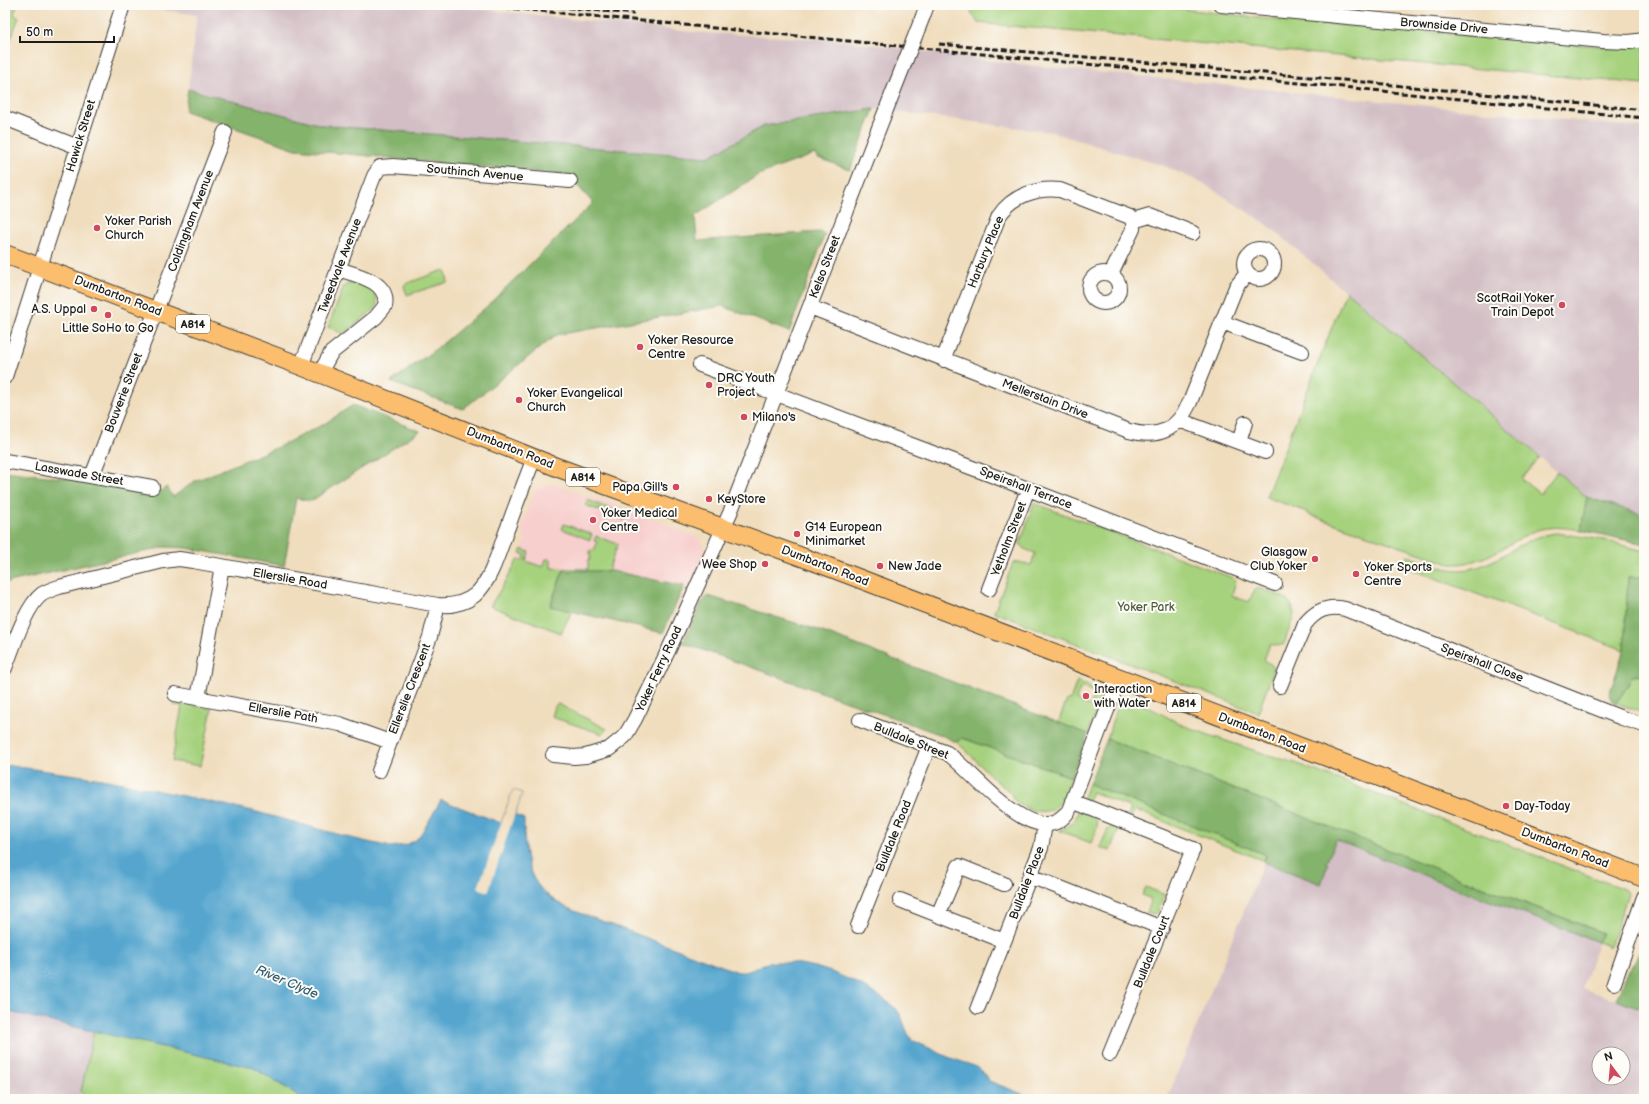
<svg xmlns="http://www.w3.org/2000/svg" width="1649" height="1104" viewBox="0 0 1649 1104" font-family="'Balsamiq Sans',sans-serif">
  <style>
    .built { fill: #f7d0ce }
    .industrial { fill: #d2bec4; fill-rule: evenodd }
    .green { fill: #a6d17d; stroke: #61764c; fill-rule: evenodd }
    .forest { fill: #84b36c; stroke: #506844 }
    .water { fill: #54a5ce; stroke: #386075 }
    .pier { fill: #f0ddbd }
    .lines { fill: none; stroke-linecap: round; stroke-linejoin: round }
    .minor-casing { stroke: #3c3934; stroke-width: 16 }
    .major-casing { stroke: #3c3934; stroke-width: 20 }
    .minor { stroke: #fff; stroke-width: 14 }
    .major { stroke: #fbbe6e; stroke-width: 18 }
    .rail { stroke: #1c1c1c; stroke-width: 3; stroke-dasharray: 6 3; stroke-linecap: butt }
    .minor-bridge-casing { stroke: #3c3934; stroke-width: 16; stroke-linecap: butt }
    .minor-bridge { stroke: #fff; stroke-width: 14 }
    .poi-dot { fill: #d1495b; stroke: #fdfcf7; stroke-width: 1.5 }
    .labels { text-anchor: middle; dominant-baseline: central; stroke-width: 4; stroke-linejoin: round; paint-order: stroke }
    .shield { fill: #fdfcf7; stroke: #605f5e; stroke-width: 1 }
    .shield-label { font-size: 11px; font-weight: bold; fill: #1c1c1c }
    .street-label { font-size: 12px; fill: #1c1c1c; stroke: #fdfcf7 }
    .poi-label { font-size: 12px; fill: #1c1c1c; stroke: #fdfcf7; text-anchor: start }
    .park-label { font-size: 12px; fill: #4c5b3e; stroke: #fdfcf7 }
    .water-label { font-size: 13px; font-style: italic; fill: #386075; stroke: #fdfcf7 }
  </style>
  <rect width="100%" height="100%" fill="#fdfcf7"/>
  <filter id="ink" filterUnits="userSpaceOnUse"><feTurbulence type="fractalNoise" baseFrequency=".025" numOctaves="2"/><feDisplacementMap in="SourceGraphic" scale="8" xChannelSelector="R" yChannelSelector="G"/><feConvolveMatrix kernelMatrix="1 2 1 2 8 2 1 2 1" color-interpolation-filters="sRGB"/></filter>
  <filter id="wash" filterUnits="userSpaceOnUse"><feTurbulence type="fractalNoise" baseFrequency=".012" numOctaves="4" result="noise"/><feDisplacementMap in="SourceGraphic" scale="16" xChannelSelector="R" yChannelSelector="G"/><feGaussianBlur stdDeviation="0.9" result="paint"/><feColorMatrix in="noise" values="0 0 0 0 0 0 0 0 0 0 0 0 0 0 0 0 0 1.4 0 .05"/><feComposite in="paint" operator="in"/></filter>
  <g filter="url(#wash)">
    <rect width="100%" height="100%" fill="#f0ddbd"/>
    <path class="built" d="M549 484 556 485 595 499 604 500 699 538 703 544 704 554 690 587 612 571H563L516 562 526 539 522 534 521 526 532 497 537 490Z"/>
    <path class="industrial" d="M135 5H431L460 7 691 32 839 40 1009 63 1644 128V515L1584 495 1268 225 1206 185 1167 167 1051 132 874 109 764 126 708 157 322 125 188 89 197 15 135 6Z
      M1336 840 1458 889 1598 942 1582 988 1638 1008 1639 1006 1644 1008V1099H1167L1264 862 1321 884 1328 864 1326 863ZM1599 1054H1623V1078H1599Z
      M5 1011 94 1030 81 1092V1099H5Z"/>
    <path class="green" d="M5 5H17L14 15 19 17 5 55Z
      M967 5H1149L1268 19 1621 48 1644 45V84L978 23Z
      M444 270 446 272 448 282 407 295 404 286 405 284Z
      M353 282C368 283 380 292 376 308L343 334 328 327 344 286Z
      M1346 291 1540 457 1521 479 1540 494 1557 472 1587 497 1581 530C1568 528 1555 526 1541 529 1533 531 1526 535 1519 539 1495 552 1478 565 1450 564L1307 514V512L1266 497Z
      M587 500 626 515 624 520 585 505Z
      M1034 503 1233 578 1236 581 1232 596 1249 602 1254 591 1258 588 1283 597 1291 604 1294 613 1293 618 1284 644 1278 646 1270 644 1264 660 1272 665 1273 672 1258 713 994 612 1013 563 1019 562 1031 565 1035 553 1024 549 1020 544Z
      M564 524 592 534 590 540 562 529Z
      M1557 533 1604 540 1644 551V577H1628L1624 650 1403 566 1407 555C1424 561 1442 570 1460 570 1496 569 1522 535 1557 533Z
      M596 536 618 544 608 571H563L550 606 572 611 561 633 490 606 504 584 518 559 523 561 525 555 520 553 522 549 529 552 526 561 543 567 546 559H551V568L588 569V560H590V550L594 551 597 542 594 541Z
      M1644 675V711L1641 712 1616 703 1627 687 1632 676Z
      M1077 681 1099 690 1102 695 1088 734 1058 723 1066 702 1068 699 1070 700ZM1081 687 1095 692 1090 706 1076 700Z
      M1126 701C1144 701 1168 719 1185 726 1221 740 1258 752 1295 763L1626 890 1628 894 1610 947 1598 942 1601 932 1462 879 1107 739C1111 728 1114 706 1126 701Z
      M175 702 212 709 200 766 172 761 182 706 174 705Z
      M558 704 607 729 602 734 552 717 555 706Z
      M962 738 1071 777C1068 785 1066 796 1060 803 1048 817 1027 812 1014 800 1012 798 1012 794 1010 792 1003 786 995 781 989 774 978 763 969 752 956 742Z
      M1089 784 1266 855 1264 861 1135 810 1130 819 1127 818 1131 808 1092 792 1087 802 1083 800Z
      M1079 810C1102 820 1100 821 1091 843L1060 831 1073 822Z
      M1115 826H1120L1110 851 1100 847 1108 829Z
      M1146 887 1165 895 1158 911 1155 914 1146 912 1151 899 1142 895Z
      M94 1030 254 1068 304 1099H87L81 1092Z"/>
    <path class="forest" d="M188 89 322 125 708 157 764 126 874 109 850 170 816 157 815 154 758 175 695 216 697 241 819 232 825 234 789 332 722 306 556 335 463 409 391 382 441 345 485 308 593 203 568 175 296 149 185 111Z
      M353 405 420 431 311 501 296 498 284 566 186 548 165 547 5 583V471L87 481 139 490 158 492 167 487 173 497 195 481 278 447 324 424Z
      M1587 497 1644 515V544L1581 530Z
      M563 571H612L684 586 663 633 550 606Z
      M1628 577H1644V675L1632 676 1627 687 1616 703 1612 701 1609 695 1624 650Z
      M708 596 815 629 1088 734 1071 777 963 738 956 742 939 734 683 643 702 602Z
      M1107 739 1462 879 1602 933 1598 942 1458 889 1336 840 1326 863 1328 864 1321 884 1264 862 1266 855 1089 784Z
      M1644 945V1008L1639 1006 1638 1008 1616 1000 1626 976Z"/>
    <path class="water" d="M5 765 90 777 118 782 253 811 359 840 391 847 406 845 416 840 423 831 441 800 501 823 513 790 522 793 515 815 524 819C524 864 528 890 572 910L738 972C754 974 758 962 775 962 810 962 843 974 872 992 881 997 890 1003 897 1010 904 1019 905 1031 912 1040L948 1057 977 1067 982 1071 989 1081 1035 1099H304L254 1068 5 1011Z"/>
    <path class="pier" d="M513 790 522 793 488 892 478 888Z"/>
  </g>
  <g filter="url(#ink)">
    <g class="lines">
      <defs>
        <path id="minor" d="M1221 5 1603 41 1629 42 1644 40
          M923 16 927 5
          M5 118 78 147
          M1133 221 1150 216 1193 233
          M1244 264a15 15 0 1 1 30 0a15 15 0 1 1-30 0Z
          M1089 288a15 15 0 1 1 30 0a15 15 0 1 1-30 0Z
          M810 307 1129 431C1159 439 1177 430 1190 402L1236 287 1247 273
          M1222 322 1302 352
          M943 360 999 216C1012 196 1037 187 1060 190L1130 217 1133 221V229L1111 274
          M700 365 1028 489 1275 584
          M301 366 374 176 380 167 393 166 570 181
          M320 373 331 353 376 317 385 306C390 281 356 275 338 269
          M5 377 123 5
          M1179 420 1265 452
          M1239 442 1245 423
          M5 461 152 487
          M92 476 225 132
          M989 589 1028 489
          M5 668C13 648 25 607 42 594 47 591 53 589 59 587L163 561 179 559 193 561 438 605C451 606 464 604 475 595 492 580 500 547 508 527 516 504 525 481 534 458
          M1280 686 1305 624C1316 610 1328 605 1345 609L1622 718 1644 725
          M175 694 340 724 390 742
          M198 698 222 566
          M860 720 947 753C972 770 1039 858 1069 810L1119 679
          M553 755 574 757 586 756 609 749 625 736 635 719 669 649 730 513 873 143
          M379 771 430 637 438 605
          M1072 801 1193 849 1110 1054
          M1030 876 1162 928
          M900 900 1004 941
          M938 915 959 866 1004 884
          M858 926 929 746
          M1614 983 1644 897
          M978 1007 1041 848 1045 824"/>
        <path id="major" d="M5 254 301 366 559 468 821 564 1644 878"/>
      </defs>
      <use href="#minor" class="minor-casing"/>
      <use href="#major" class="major-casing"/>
      <use href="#minor" class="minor"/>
      <use href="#major" class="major"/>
      <path class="rail" d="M478 5 1085 64 1343 87 1644 118
        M541 5 634 14
        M939 44 1343 80 1644 110"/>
      <defs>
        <path id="minor-bridge" d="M873 143 923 16"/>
      </defs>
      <use href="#minor-bridge" class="minor-bridge-casing"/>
      <use href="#minor-bridge" class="minor-bridge"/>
    </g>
  </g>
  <g class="poi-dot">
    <circle cx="97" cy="228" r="4"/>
    <circle cx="1562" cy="305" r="4"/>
    <circle cx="94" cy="309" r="4"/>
    <circle cx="108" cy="315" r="4"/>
    <circle cx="640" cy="347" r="4"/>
    <circle cx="709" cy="385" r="4"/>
    <circle cx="519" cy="400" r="4"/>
    <circle cx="744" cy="417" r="4"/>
    <circle cx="676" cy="487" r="4"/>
    <circle cx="709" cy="499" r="4"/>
    <circle cx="593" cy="520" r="4"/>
    <circle cx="797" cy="534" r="4"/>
    <circle cx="1315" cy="559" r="4"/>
    <circle cx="765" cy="564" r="4"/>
    <circle cx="880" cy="566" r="4"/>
    <circle cx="1356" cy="574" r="4"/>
    <circle cx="1086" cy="696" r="4"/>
    <circle cx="1506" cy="806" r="4"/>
  </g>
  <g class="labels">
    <g class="shield">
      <rect x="176" y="315" width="34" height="18" rx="3"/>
      <rect x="566" y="468" width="34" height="18" rx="3"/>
      <rect x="1167" y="694" width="34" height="18" rx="3"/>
    </g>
    <g class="shield-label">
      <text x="193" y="324">A814</text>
      <text x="583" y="477">A814</text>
      <text x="1184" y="703">A814</text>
    </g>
    <g class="street-label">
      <text transform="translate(1444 26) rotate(5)">Brownside Drive</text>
      <text transform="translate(81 136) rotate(-73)">Hawick Street</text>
      <text transform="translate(475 173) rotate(5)">Southinch Avenue</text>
      <text transform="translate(191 221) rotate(-69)">Coldingham Avenue</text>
      <text transform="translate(986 252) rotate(-68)">Harbury Place</text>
      <text transform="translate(340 266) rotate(-69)">Tweedvale Avenue</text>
      <text transform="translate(825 267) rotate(-69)">Kelso Street</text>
      <text transform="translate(118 296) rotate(21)">Dumbarton Road</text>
      <text transform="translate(124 393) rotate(-69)">Bouverie Street</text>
      <text transform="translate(1045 399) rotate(21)">Mellerstain Drive</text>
      <text transform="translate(510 448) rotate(22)">Dumbarton Road</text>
      <text transform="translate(79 474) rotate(10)">Lasswade Street</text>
      <text transform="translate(1026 488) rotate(21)">Speirshall Terrace</text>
      <text transform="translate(1009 539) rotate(-69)">Yetholm Street</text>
      <text transform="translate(825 566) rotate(21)">Dumbarton Road</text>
      <text transform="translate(290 579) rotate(10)">Ellerslie Road</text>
      <text transform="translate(1482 663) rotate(21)">Speirshall Close</text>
      <text transform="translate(659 669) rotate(-65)">Yoker Ferry Road</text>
      <text transform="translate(410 689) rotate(-69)">Ellerslie Crescent</text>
      <text transform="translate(283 713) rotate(10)">Ellerslie Path</text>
      <text transform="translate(1262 733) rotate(21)">Dumbarton Road</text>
      <text transform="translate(911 741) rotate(22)">Bulldale Street</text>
      <text transform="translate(894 836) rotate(-68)">Bulldale Road</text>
      <text transform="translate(1565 848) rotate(21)">Dumbarton Road</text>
      <text transform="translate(1027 883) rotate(-69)">Bulldale Place</text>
      <text transform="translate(1152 952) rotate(-68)">Bulldale Court</text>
    </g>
    <g class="poi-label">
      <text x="105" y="221">Yoker Parish<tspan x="105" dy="14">Church</tspan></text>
      <text x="1554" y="298" text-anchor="end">ScotRail Yoker<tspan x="1554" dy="14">Train Depot</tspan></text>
      <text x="86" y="309" text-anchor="end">A.S. Uppal</text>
      <text x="108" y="328" text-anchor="middle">Little SoHo to Go</text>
      <text x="648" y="340">Yoker Resource<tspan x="648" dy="14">Centre</tspan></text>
      <text x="717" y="378">DRC Youth<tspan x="717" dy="14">Project</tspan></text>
      <text x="527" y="393">Yoker Evangelical<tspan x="527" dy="14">Church</tspan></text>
      <text x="752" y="417">Milano's</text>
      <text x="668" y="487" text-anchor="end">Papa Gill's</text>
      <text x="717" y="499">KeyStore</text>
      <text x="601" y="513">Yoker Medical<tspan x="601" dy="14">Centre</tspan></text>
      <text x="805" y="527">G14 European<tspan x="805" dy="14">Minimarket</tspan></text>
      <text x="1307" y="552" text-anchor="end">Glasgow<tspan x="1307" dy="14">Club Yoker</tspan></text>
      <text x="757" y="564" text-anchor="end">Wee Shop</text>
      <text x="888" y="566">New Jade</text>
      <text x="1364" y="567">Yoker Sports<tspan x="1364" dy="14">Centre</tspan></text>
      <text x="1094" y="689">Interaction<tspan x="1094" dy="14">with Water</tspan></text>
      <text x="1514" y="806">Day-Today</text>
    </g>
    <g class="park-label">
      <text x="1146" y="607">Yoker Park</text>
    </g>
    <g class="water-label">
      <text transform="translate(287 982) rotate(23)">River Clyde</text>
    </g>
  </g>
  <rect width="1649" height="1104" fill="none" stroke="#fdfcf7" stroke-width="20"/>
  <g transform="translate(1611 1066) rotate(344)"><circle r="19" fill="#fdfcf7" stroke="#a3a29f"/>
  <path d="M0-3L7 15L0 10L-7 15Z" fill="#d1495b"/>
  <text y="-6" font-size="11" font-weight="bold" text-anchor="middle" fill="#1c1c1c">N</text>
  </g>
  <path d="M20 36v6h94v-6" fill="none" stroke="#1c1c1c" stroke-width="2"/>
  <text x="26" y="36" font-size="12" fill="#1c1c1c" stroke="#fdfcf7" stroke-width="3" paint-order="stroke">50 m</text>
</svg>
